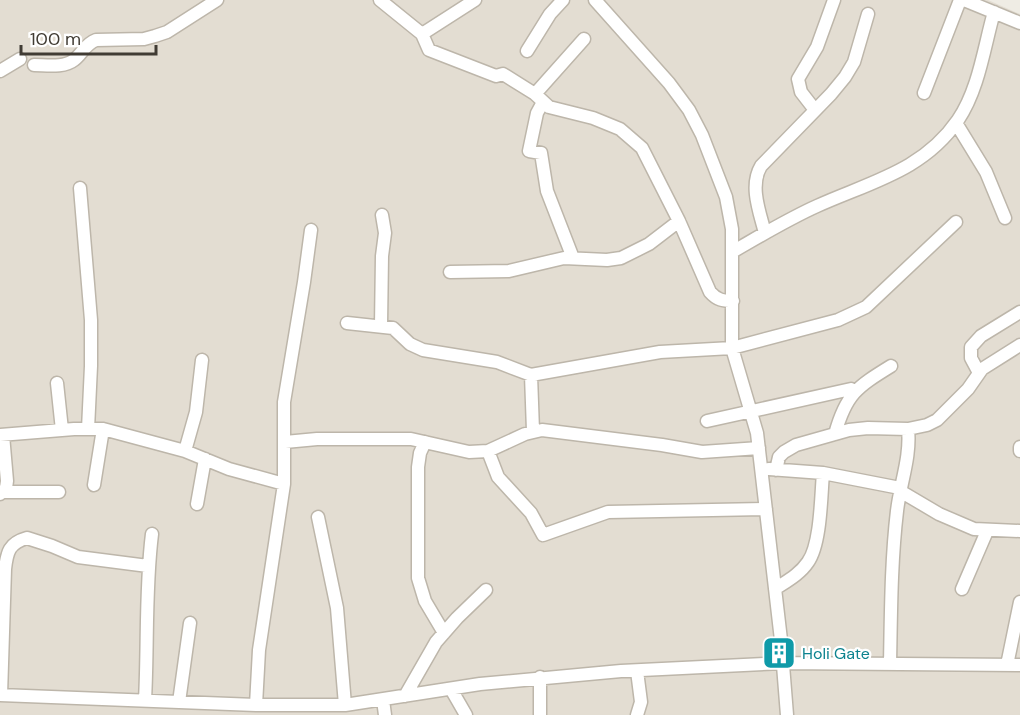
<svg xmlns="http://www.w3.org/2000/svg" width="1020" height="715" viewBox="0 0 1020 715" font-family="'DM Sans',sans-serif">
  <style>
    .residential { fill: #e3ddd2 }
    .lines { fill: none; stroke-linecap: round; stroke-linejoin: round }
    .minor-casing { stroke: #bdb6aa; stroke-width: 15 }
    .minor { stroke: #fff; stroke-width: 12 }
    .labels { text-anchor: middle; dominant-baseline: central; stroke-width: 4.5; stroke-linejoin: round; paint-order: stroke }
    .culture-label { font-size: 16px; fill: #0d838f; stroke: #fff; text-anchor: start }
  </style>
  <rect width="100%" height="100%" fill="#efece4"/>
  <path class="residential" d="M0 0H988L1020 14V715H0Z"/>
  <g class="lines">
    <defs>
      <path id="minor" d="M380 0 422 34 429 50 496 76 503 74 535 94
        M595 0 669 83 689 110 702 135 726 197 732 229V348L757 433 781 640 787 715
        M964 0 1020 23
        M422 34 475 0
        M584 39 535 94 549 107 593 118 620 129 642 148 679 221 710 292C717 300 723 301 733 301
        M527 51 550 14 563 0
        M34 65C46 65 64 68 74 60 82 54 85 44 96 40L144 39 155 36 167 32 217 0
        M0 71 20 59
        M924 93 960 0
        M543 102 537 113 529 151 541 153 547 191 573 258
        M815 110 801 92 798 79 817 47 834 0
        M956 123 986 172 1005 218
        M80 188 91 320V366L88 429
        M765 233C760 213 749 186 761 166L831 94 845 77 854 62 868 14
        M732 252C760 236 788 219 817 206 870 182 923 171 958 120 979 89 984 47 994 12
        M450 272 509 271 564 258 607 260 621 258 649 244 679 221
        M347 323 393 328 410 344 423 350 497 362 531 375 660 352 732 348 838 320 866 307 956 222
        M381 325 382 256 385 233 382 215
        M979 373 971 358V347L981 336 1020 312
        M531 375 533 431
        M57 383 62 430
        M707 421 851 389
        M835 434C846 394 857 387 891 366
        M0 435 74 429H103L185 451 229 469 284 484
        M285 442 317 439H411L469 452 488 451 525 434 542 430 662 445 702 452 759 448
        M425 442 420 453 418 467V578L425 601 444 633
        M1020 447V451
        M185 451 196 412 202 360
        M488 451 498 477 531 513 543 535 608 512 766 509
        M769 469 823 473 900 488
        M776 470 779 457 784 452 796 445 849 430 868 428 908 429 927 425 937 420 968 389 982 369 1020 345
        M94 485 103 429
        M900 491 939 514 974 529 1020 531
        M3 492H59
        M0 494 6 488 7 481 3 435
        M197 504 205 459
        M318 517 337 608 345 705
        M775 589C787 581 800 574 808 562 821 544 821 495 823 473
        M962 589 987 531
        M890 664C891 613 891 562 897 511 900 484 911 457 908 429
        M1007 665 1020 602
        M637 671 641 702 637 715
        M451 689 466 715
        M0 695 256 705H345L480 684 621 671 783 663 1020 665
        M1 695 5 569C7 552 9 543 27 538L52 546 78 557 148 566
        M405 696 436 642 457 618 486 590
        M145 700C148 645 145 590 152 534
        M383 700 385 715
        M179 702 190 623
        M256 705 259 650 284 484V402L304 282 311 230
        M540 715V677"/>
    </defs>
    <use href="#minor" class="minor-casing"/>
    <use href="#minor" class="minor"/>
  </g>
  <defs>
    <symbol id="building-square" viewBox="-11 -11 22 22"><rect x="-9" y="-9" width="18" height="18" rx="4" fill="#0f9aa8" stroke="#fff"/><path d="M-4-6H4V6H1V3H-1V6H-4ZM-2.5-4.3h1.7v1.8h-1.7ZM.8-4.3h1.7v1.8H.8ZM-2.5-1h1.7V.8h-1.7ZM.8-1h1.7V.8H.8Z" fill="#fff"/></symbol>
  </defs>
  <g fill-rule="evenodd">
    <use href="#building-square" x="760" y="634" width="38" height="38"/>
  </g>
  <g class="labels">
    <g class="culture-label">
      <text x="802" y="653">Holi Gate</text>
    </g>
  </g>
  <path d="M21 45v9h135v-9" fill="none" stroke="#413c34" stroke-width="3"/>
  <text x="30" y="45" font-size="18" fill="#413c34" stroke="#ffffff" stroke-width="4.5" paint-order="stroke">100 m</text>
</svg>
